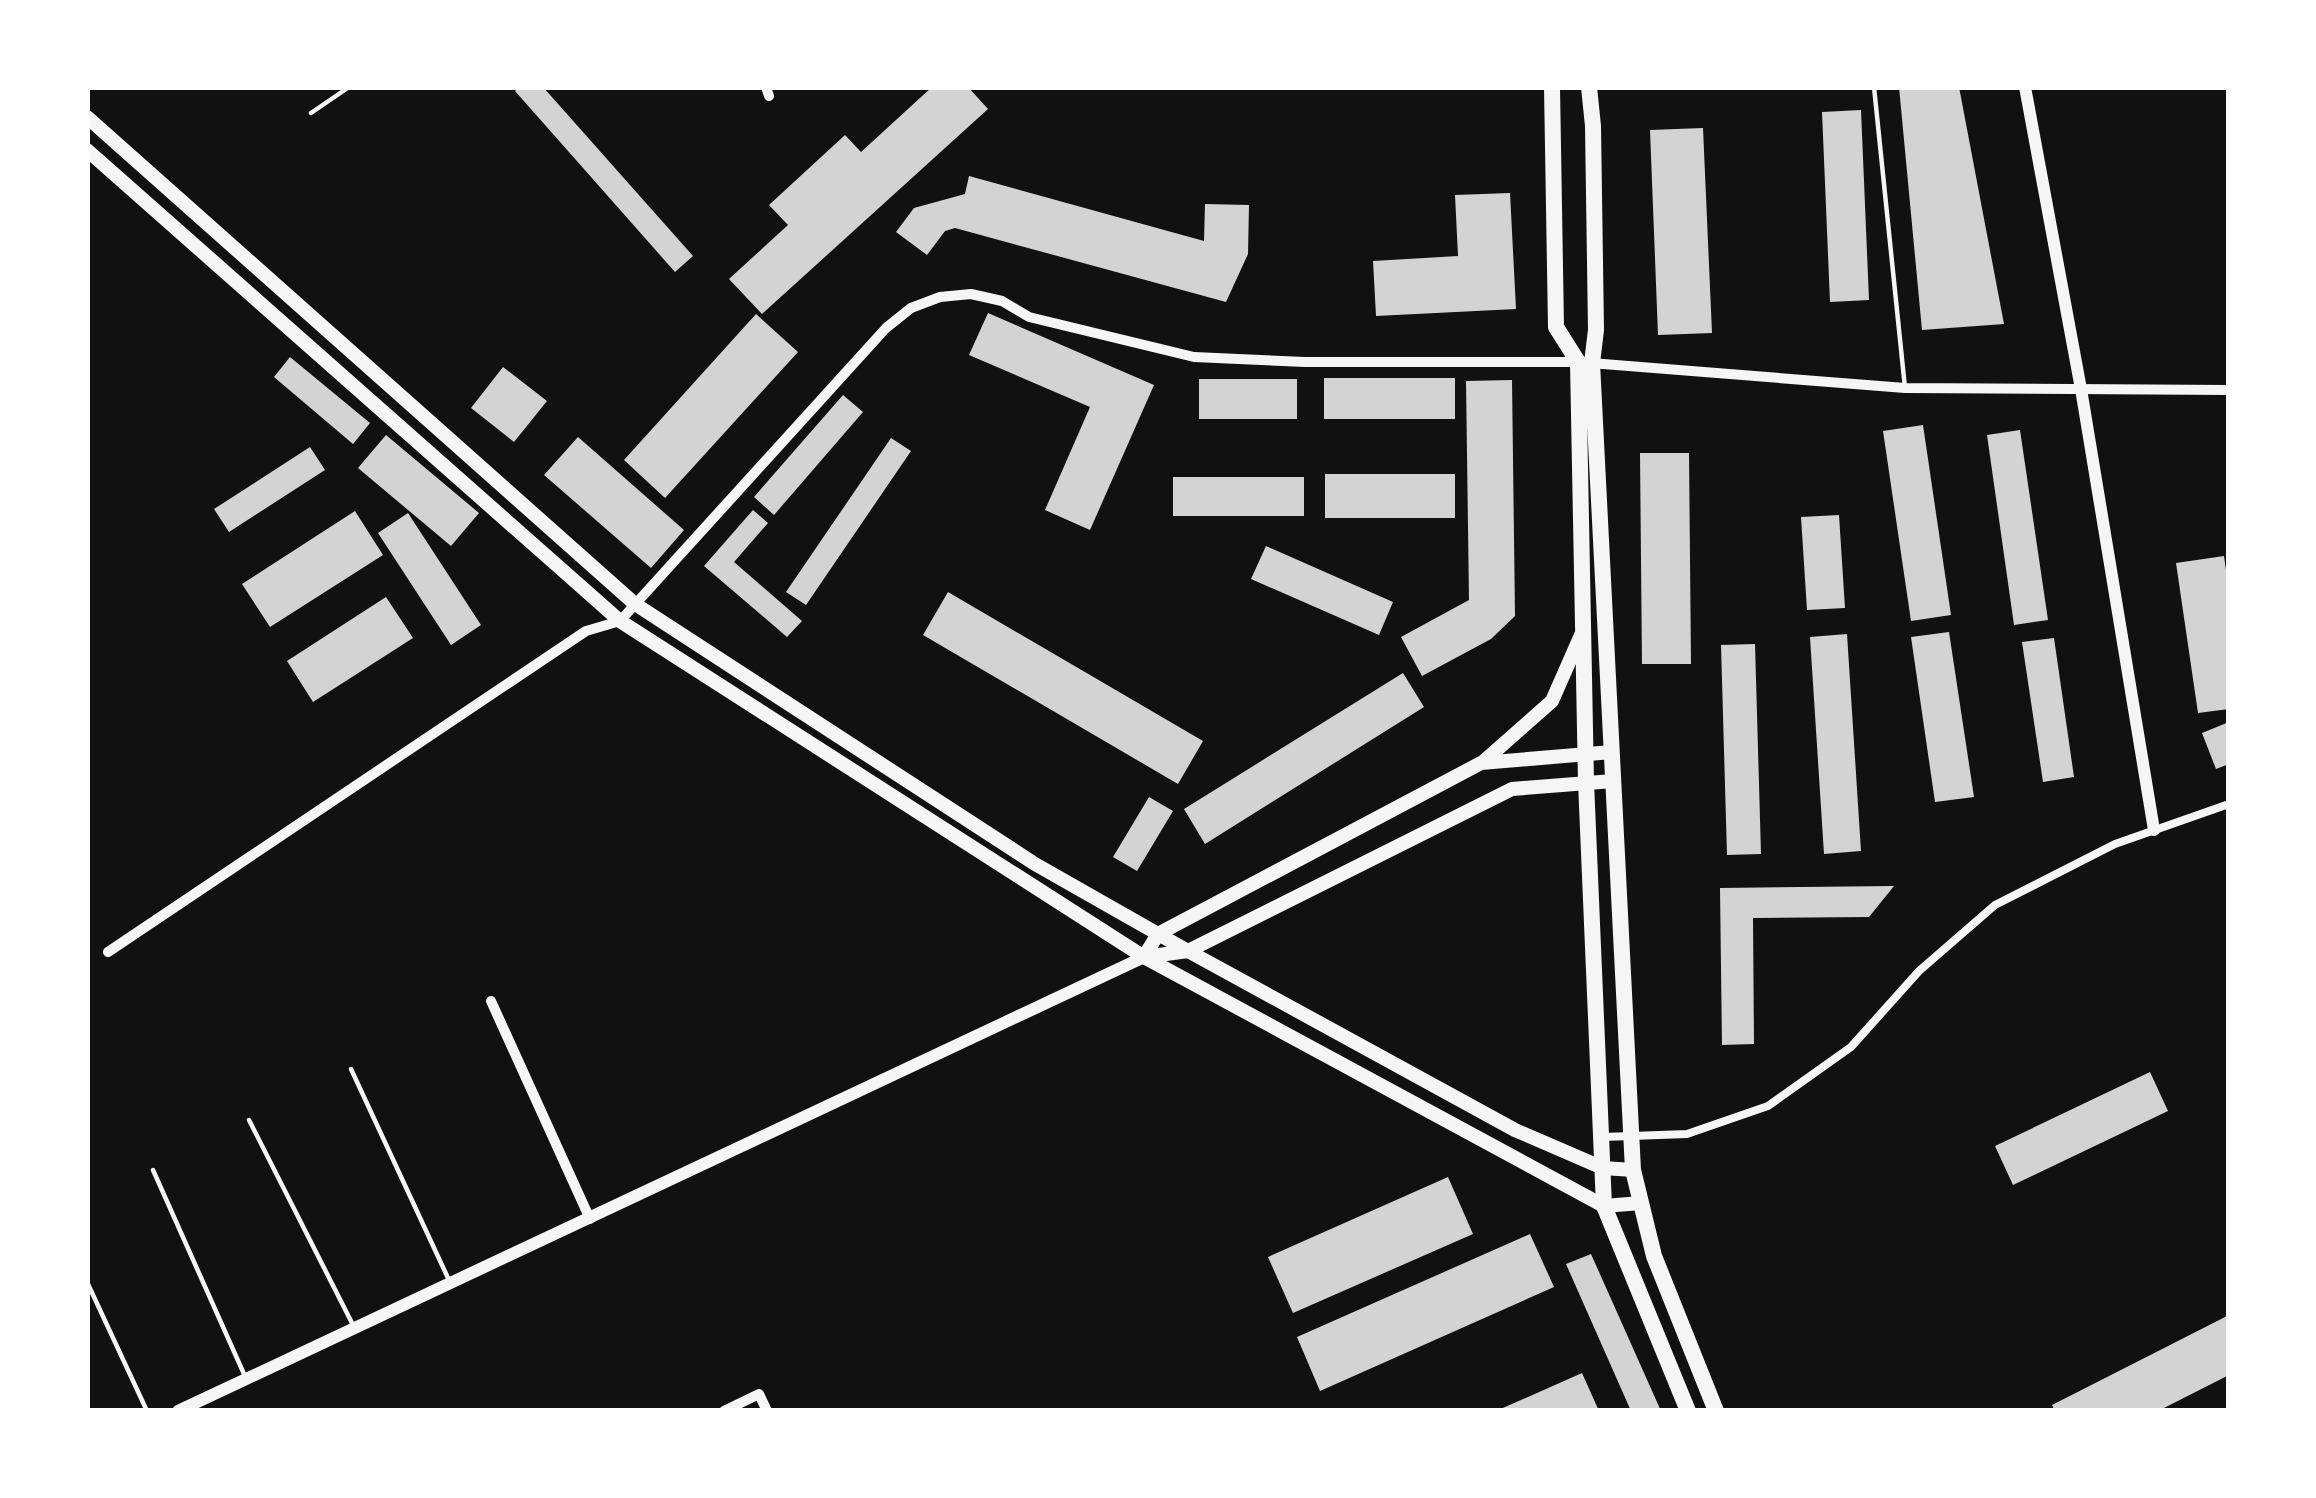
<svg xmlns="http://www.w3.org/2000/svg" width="2316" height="1498" viewBox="0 0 2316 1498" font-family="Lato,sans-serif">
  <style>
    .building { fill: #d3d3d3 }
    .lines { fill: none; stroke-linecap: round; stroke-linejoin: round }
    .service { stroke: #f5f5f5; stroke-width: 4.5 }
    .pedestrian { stroke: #f5f5f5; stroke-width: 8 }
    .minor { stroke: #f5f5f5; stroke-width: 10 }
    .tertiary { stroke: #f5f5f5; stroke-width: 12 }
    .secondary { stroke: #f5f5f5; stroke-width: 14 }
    .primary { stroke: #f5f5f5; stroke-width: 16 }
  </style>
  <rect width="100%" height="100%" fill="#111"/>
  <path class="building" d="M519 87H543L693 256 675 272 515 91Z
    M932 87H968L988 109 762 314 729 279 788 225 769 205 845 135 861 152Z
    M1899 87H1959L2004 324 1922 330Z
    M1861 110 1869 300 1830 302 1822 112Z
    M1703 128 1712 333 1658 335 1650 130Z
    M969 176 1204 241 1205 204 1249 205 1248 254 1226 302 955 228 945 231 927 255 896 232 914 208 965 194Z
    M1510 193 1516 309 1376 316 1373 261 1458 256 1455 195Z
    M988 313 1154 385 1090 530 1045 510 1090 407 969 355Z
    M756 314 798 352 665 498 624 460Z
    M290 357 370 423 353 444 274 377Z
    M503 367 547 401 514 442 471 408Z
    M1324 378H1455V419H1324Z
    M1199 379H1297V419H1199Z
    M1512 380 1515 616 1491 639 1422 676 1401 637 1469 600 1466 381Z
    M843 395 863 412 774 515 754 497Z
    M1923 425 1951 615 1911 621 1883 431Z
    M2020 430 2048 620 2014 625 1987 435Z
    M386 435 479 513 451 546 358 468Z
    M578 437 684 530 651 568 544 475Z
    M891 438 911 451 806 605 786 592Z
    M310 447 325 470 229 532 214 509Z
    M1640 453H1689L1691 664H1642Z
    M1325 474H1455V518H1325Z
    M1173 477H1304V516H1173Z
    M753 510 768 523 734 562 802 621 787 637 704 566Z
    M355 511 383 555 270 627 242 584Z
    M408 513 481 625 451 645 378 533Z
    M1839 515 1845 608 1807 610 1801 517Z
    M1266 546 1393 602 1379 635 1251 579Z
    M2224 556 2229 591V709L2198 713 2176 563Z
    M948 592 1203 741 1178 784 923 635Z
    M386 597 413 638 313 702 287 661Z
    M1949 632 1974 797 1935 802 1911 637Z
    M1847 634 1861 851 1824 854 1810 637Z
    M2054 638 2074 777 2043 782 2022 642Z
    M1755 644 1761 854 1727 855 1721 645Z
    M1403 673 1424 707 1205 844 1184 809Z
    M2229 722V764L2216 769 2202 733Z
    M1149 797 1173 811 1137 871 1113 857Z
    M1894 886 1869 917 1753 918 1754 1044 1722 1045 1720 888Z
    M2150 1072 2168 1111 2013 1185 1995 1146Z
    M1448 1177 1473 1234 1293 1313 1268 1257Z
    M1530 1234 1554 1287 1320 1391 1297 1337Z
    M1591 1254 1661 1411H1631L1566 1264Z
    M2229 1315V1375L2158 1411H2055L2052 1405Z
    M1582 1373 1599 1411H1496Z"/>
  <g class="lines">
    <path class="service" d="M1874 87 1905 388
      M311 113 349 87
      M351 1069 448 1278
      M249 1120 352 1323
      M153 1170 244 1374
      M87 1282 147 1411"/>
    <path class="pedestrian" d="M1603 1137 1687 1134 1768 1106 1851 1047 1919 971 1995 905 2115 844 2229 804"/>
    <path class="minor" d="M766 87 769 96
      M108 952 586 631 620 621 886 328 911 308 940 297 971 294 1002 301 1029 317 1194 357 1305 362H1578L1905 388 2229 390
      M491 1001 590 1219
      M724 1411 759 1394 767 1411"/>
    <path class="tertiary" d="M2025 87 2081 389 2154 830
      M178 1411 1144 957"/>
    <path class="secondary" d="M87 117 635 604 1035 864 1188 951 1515 1130 1603 1168 1633 1170
      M87 150 620 621 1144 957 1604 1206 1641 1203
      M1483 762 1552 701 1581 635
      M1144 957 1158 934 1481 763 1612 752
      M1144 957 1188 951 1512 789 1613 781"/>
    <path class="primary" d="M1552 87 1556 327 1578 362 1586 782 1604 1206 1688 1411
      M1589 87 1593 126 1596 330 1592 363 1633 1170 1654 1256 1716 1411"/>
  </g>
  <rect width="2316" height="1498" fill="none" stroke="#ffffff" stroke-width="180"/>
</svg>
